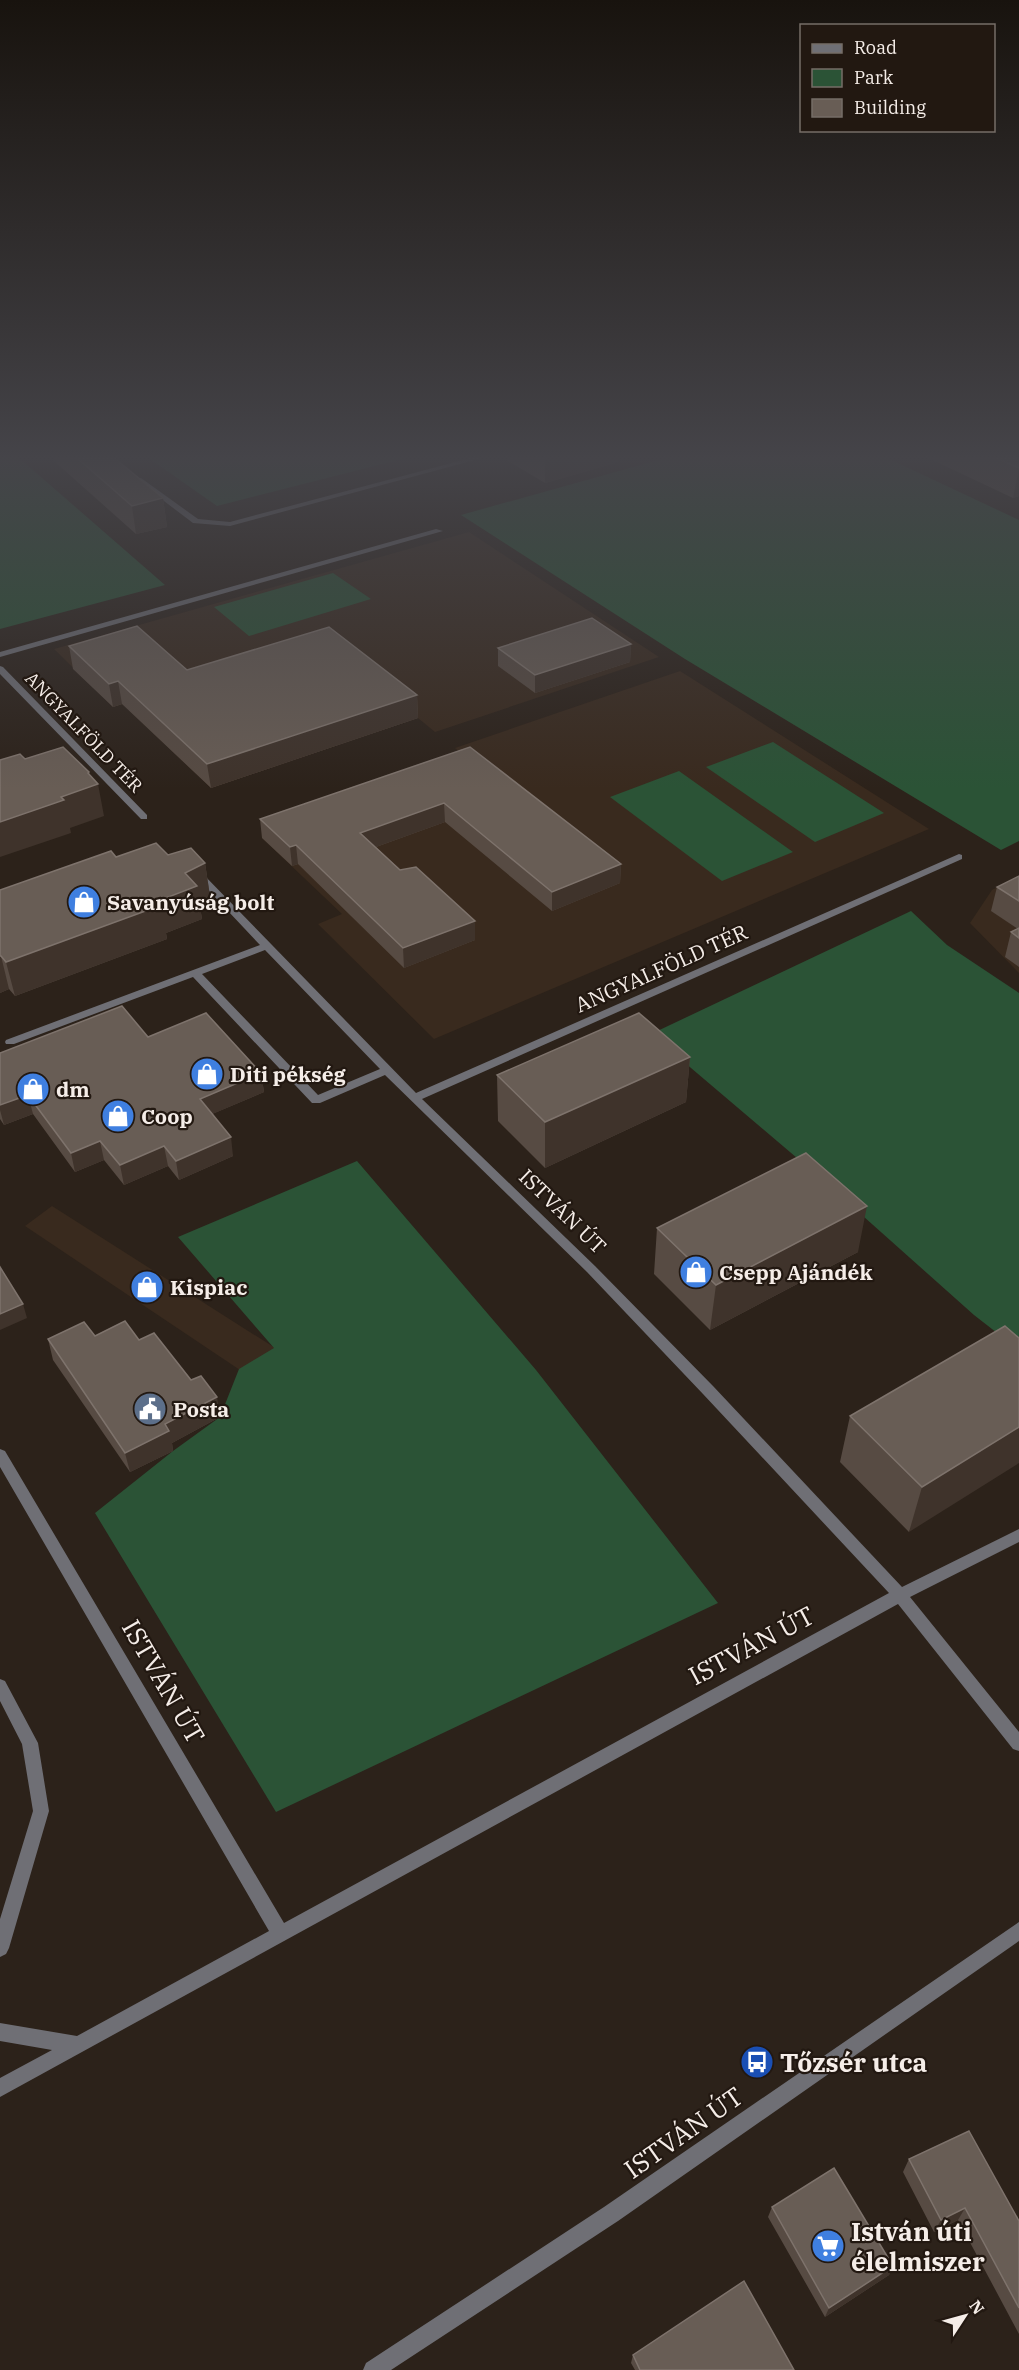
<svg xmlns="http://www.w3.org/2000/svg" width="1019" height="2370" viewBox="0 0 1019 2370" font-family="'IBM Plex Serif',serif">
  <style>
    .built { fill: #392a1e }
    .green { fill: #2b5336 }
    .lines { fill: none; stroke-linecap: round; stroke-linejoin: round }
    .minor { fill: #6f6f75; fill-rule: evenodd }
    .tertiary { fill: #6f6f75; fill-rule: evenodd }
    .wall { fill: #574b43 }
    .shaded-wall { fill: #3f332b }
    .building { fill: #685d55; stroke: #7e736c; stroke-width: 1.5 }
    .labels { text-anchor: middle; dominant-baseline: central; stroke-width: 4.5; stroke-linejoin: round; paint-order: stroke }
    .far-street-label { font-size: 18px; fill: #f5ede8; stroke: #221811 }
    .poi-label { font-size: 21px; font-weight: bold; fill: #f5ede8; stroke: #221811; text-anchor: start }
    .street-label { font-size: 21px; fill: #f5ede8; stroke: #221811 }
    .near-street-label { font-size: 26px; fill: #f5ede8; stroke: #221811 }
    .near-poi-label { font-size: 26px; font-weight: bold; fill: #f5ede8; stroke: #221811; text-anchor: start }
  </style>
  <rect width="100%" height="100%" fill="#2c221a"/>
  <path class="built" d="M469 532 659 657 435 732 418 718 211 788 130 711 143 698 113 707 54 649Z
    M680 671 929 829 434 1039 318 924 342 914 262 838 474 764 455 748Z
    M1019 876V973L970 923 992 890Z
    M52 1206 341 1390 310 1417 25 1226Z"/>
  <path class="green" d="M0 457H18L165 585 0 629Z
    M147 457H410L217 506Z
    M669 457H885L1019 520V841L1001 850 685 659 461 515Z
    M333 573 371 599 249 636 214 607Z
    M773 742 884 813 815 842 706 767Z
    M679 771 793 852 722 881 610 797Z
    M911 911 947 945 1019 993V1350L974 1315 817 1175 651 1034Z
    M357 1161 536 1370 718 1603 276 1812 95 1513 173 1451 220 1417 239 1369 274 1348 178 1237Z"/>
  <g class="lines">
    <path class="minor" d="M474 457H486L230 526 193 523 135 479 141 478 198 519 230 522Z
      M436 529 443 531 0 657V652Z
      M0 666 3 667 147 815V819H141L0 674Z
      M959 854 962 855V859L422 1099 595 1266 713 1386 902 1587 1019 1529V1542L910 1597 1019 1732V1751L1013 1749 898 1604 0 2097V2078L52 2050 0 2041V2023L77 2036 269 1931 0 1467V1449L5 1451 284 1923 889 1593 703 1394 587 1272 385 1075 320 1103H312L193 977 14 1044H6L5 1042 6 1040 260 945 196 877 194 875 199 872 202 873 416 1093ZM265 950 380 1069 318 1095 202 974Z
      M0 1679 5 1681 38 1743 49 1811 9 1948 6 1954 0 1957V1919L33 1811 22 1744 0 1701Z"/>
    <path class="tertiary" d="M1019 1922V1941L618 2221 391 2370H363L366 2363 604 2207Z"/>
  </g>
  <path class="wall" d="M53 457H113L163 498 167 527 136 534 54 461Z
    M508 457H619V462L545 483 508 461Z
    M926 457H1019V496L1013 498Z
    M631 644 630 662 535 693 498 666V648Z
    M69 646 187 670 417 695 418 718 211 788 122 704 113 707 73 669Z
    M470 747 621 864 620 883 552 911 445 822 376 847 475 940 404 968 298 864 292 866 262 838 260 819Z
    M168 855 205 863 210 896 199 901 202 919 166 933 167 939 15 996 9 989 0 993V890L116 857Z
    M1019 876V967L1005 957 1011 932 1018 929 991 911 997 887Z
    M148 1037 261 1073 264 1092 212 1114 233 1156 179 1180 168 1166 124 1185 104 1160 75 1172 33 1114 4 1125 0 1119V1053Z
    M690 1057 686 1102 545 1168 498 1121 497 1075Z
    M657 1228 858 1252 710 1330 654 1274Z
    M1005 1326 909 1532 840 1462 850 1416Z
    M95 1336 139 1340 191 1380 220 1417 172 1443 173 1451 130 1472 53 1360 48 1339Z
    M909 2159 1019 2221V2334L958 2220 934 2232 903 2172Z
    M772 2207 893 2266 889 2275 825 2317 768 2217Z
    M633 2355 794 2370H635L631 2363Z"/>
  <path class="shaded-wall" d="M545 457H619V462L545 483Z
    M1019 469V496L1013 498Z
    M163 498 167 527 136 534 132 506Z
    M631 644 630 662 535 693V675Z
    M118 681 122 704 113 707 109 684Z
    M417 695 418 718 211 788 207 764Z
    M89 772 92 786 98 784 104 816 70 828 71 833 0 857V822L61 797Z
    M444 803 445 822 362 852 360 833Z
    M296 845 298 864 292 866 290 847Z
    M205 863 210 896 199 901 202 919 166 933 167 939 15 996 6 962 158 901 185 873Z
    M621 864 620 883 552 911V892Z
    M475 921V940L404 968 403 948Z
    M0 956H1L9 989 0 993Z
    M690 1057 686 1102 545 1168V1122Z
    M261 1073 264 1092 203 1118 200 1099Z
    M28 1095 33 1114 4 1125 0 1110V1105Z
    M231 1137 233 1156 179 1180 176 1161Z
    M100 1141 104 1160 75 1172 71 1153Z
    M164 1146 168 1166 124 1185 120 1165Z
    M867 1206 858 1252 710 1330 716 1285Z
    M23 1304 27 1318 0 1330V1314Z
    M217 1397 220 1417 172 1443 173 1451 130 1472 125 1453 165 1424Z
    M1019 1427V1463L909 1532 922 1487Z
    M965 2208 958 2220 934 2232 941 2220Z
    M893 2266 889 2275 825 2317 829 2308Z"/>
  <path class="building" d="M76 457H113L163 498 132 506Z
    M994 457H1019V468Z
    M592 618 631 644 535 675 498 648Z
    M137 626 187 670 329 627 417 695 207 764 118 681 109 684 69 646Z
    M63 747 89 772 88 773 98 784 61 797 64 800 0 822V760L20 754 25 759Z
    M470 747 621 864 552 892 444 803 360 833 400 870 416 867 475 921 403 948 296 845 290 847 260 819Z
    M156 843 168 855 191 848 205 863 185 873 197 886 158 901 162 905 6 962 1 956H0V890L111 851 116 857Z
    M1019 876V901L997 887Z
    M1019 928V938L1011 932Z
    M122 1006 148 1037 206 1013 261 1073 200 1099 231 1137 176 1161 164 1146 120 1165 100 1141 71 1153 28 1095 0 1105V1053Z
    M639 1013 690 1057 545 1122 497 1075Z
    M806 1153 867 1206 716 1285 657 1228Z
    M0 1267 23 1304 0 1314Z
    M125 1321 139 1340 154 1333 191 1380 201 1376 217 1397 165 1424 169 1431 125 1453 48 1339 84 1322 95 1336Z
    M1005 1326 1019 1338V1427L922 1487 850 1416Z
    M969 2131 1019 2221V2308L965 2208 941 2220 909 2159Z
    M834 2168 893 2266 829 2308 772 2207Z
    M744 2281 794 2370H640L633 2355Z"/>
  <linearGradient id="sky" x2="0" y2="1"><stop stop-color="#18130e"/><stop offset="0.58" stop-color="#454449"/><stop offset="1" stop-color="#454449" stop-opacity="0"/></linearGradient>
  <rect width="1019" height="789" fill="url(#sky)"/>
  <defs>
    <symbol id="shop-disc" viewBox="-11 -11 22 22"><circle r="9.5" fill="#3f7fe0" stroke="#221811"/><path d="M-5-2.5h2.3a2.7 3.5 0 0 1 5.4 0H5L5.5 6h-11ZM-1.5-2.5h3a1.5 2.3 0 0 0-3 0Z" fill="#fff"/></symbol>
    <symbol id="civic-disc" viewBox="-11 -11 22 22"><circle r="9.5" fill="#5c6f8a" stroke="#221811"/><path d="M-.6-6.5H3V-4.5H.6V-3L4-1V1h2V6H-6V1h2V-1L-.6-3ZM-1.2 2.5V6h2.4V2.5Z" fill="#fff"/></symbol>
    <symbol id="bus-disc" viewBox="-11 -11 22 22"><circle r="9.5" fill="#1a4fb4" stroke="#221811"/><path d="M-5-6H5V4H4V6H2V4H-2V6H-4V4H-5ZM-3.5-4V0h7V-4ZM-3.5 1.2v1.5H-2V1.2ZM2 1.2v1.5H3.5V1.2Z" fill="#fff"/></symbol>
    <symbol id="supermarket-disc" viewBox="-11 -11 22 22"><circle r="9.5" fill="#3f7fe0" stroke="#221811"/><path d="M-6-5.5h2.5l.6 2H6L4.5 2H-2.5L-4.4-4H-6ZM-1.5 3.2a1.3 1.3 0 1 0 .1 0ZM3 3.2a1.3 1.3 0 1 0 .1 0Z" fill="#fff"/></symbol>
  </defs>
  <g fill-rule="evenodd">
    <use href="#shop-disc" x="65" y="883" width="38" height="38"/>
    <use href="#shop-disc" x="188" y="1055" width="38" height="38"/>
    <use href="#shop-disc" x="14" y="1070" width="38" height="38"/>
    <use href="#shop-disc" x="99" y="1097" width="38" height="38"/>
    <use href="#shop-disc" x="677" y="1253" width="38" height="38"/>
    <use href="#shop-disc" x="128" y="1268" width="38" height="38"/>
    <use href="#civic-disc" x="131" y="1390" width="38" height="38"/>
    <use href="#bus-disc" x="738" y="2043" width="38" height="38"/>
    <use href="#supermarket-disc" x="809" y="2227" width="38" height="38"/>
  </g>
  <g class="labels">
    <g class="far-street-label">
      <text transform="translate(84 732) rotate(46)">ANGYALFÖLD TÉR</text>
    </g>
    <g class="poi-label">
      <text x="107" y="902">Savanyúság bolt</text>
      <text x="230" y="1074">Diti pékség</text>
      <text x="56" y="1089">dm</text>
      <text x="141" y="1116">Coop</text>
      <text x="719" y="1272">Csepp Ajándék</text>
      <text x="170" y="1287">Kispiac</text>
      <text x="173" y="1409">Posta</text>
    </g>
    <g class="street-label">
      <text transform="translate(661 968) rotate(-24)">ANGYALFÖLD TÉR</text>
      <text transform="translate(563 1211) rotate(44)">ISTVÁN ÚT</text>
    </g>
    <g class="near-street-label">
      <text transform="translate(751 1645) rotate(-28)">ISTVÁN ÚT</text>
      <text transform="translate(164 1681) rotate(60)">ISTVÁN ÚT</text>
      <text transform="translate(683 2132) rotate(-35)">ISTVÁN ÚT</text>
    </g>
    <g class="near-poi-label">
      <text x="780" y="2062">Tőzsér utca</text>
      <text x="851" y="2231">István úti<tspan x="851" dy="30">élelmiszer</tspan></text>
    </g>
  </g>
  <rect x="800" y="24" width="195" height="108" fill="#221811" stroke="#766d67" stroke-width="1.5"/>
  <rect x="812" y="44" width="30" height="9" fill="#6f6f75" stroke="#766d67" stroke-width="1.5"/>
  <text x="854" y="54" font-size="18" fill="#f5ede8">Road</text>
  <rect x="812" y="69" width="30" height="18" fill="#2b5336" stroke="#766d67" stroke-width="1.5"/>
  <text x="854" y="84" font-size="18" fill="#f5ede8">Park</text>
  <rect x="812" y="99" width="30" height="18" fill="#685d55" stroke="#766d67" stroke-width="1.5"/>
  <text x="854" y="114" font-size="18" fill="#f5ede8">Building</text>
  <g transform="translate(965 2316) rotate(54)" stroke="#221811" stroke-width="4.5" paint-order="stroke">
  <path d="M0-4.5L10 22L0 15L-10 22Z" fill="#f5ede8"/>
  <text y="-9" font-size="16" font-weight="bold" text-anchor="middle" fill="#f5ede8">N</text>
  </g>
</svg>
